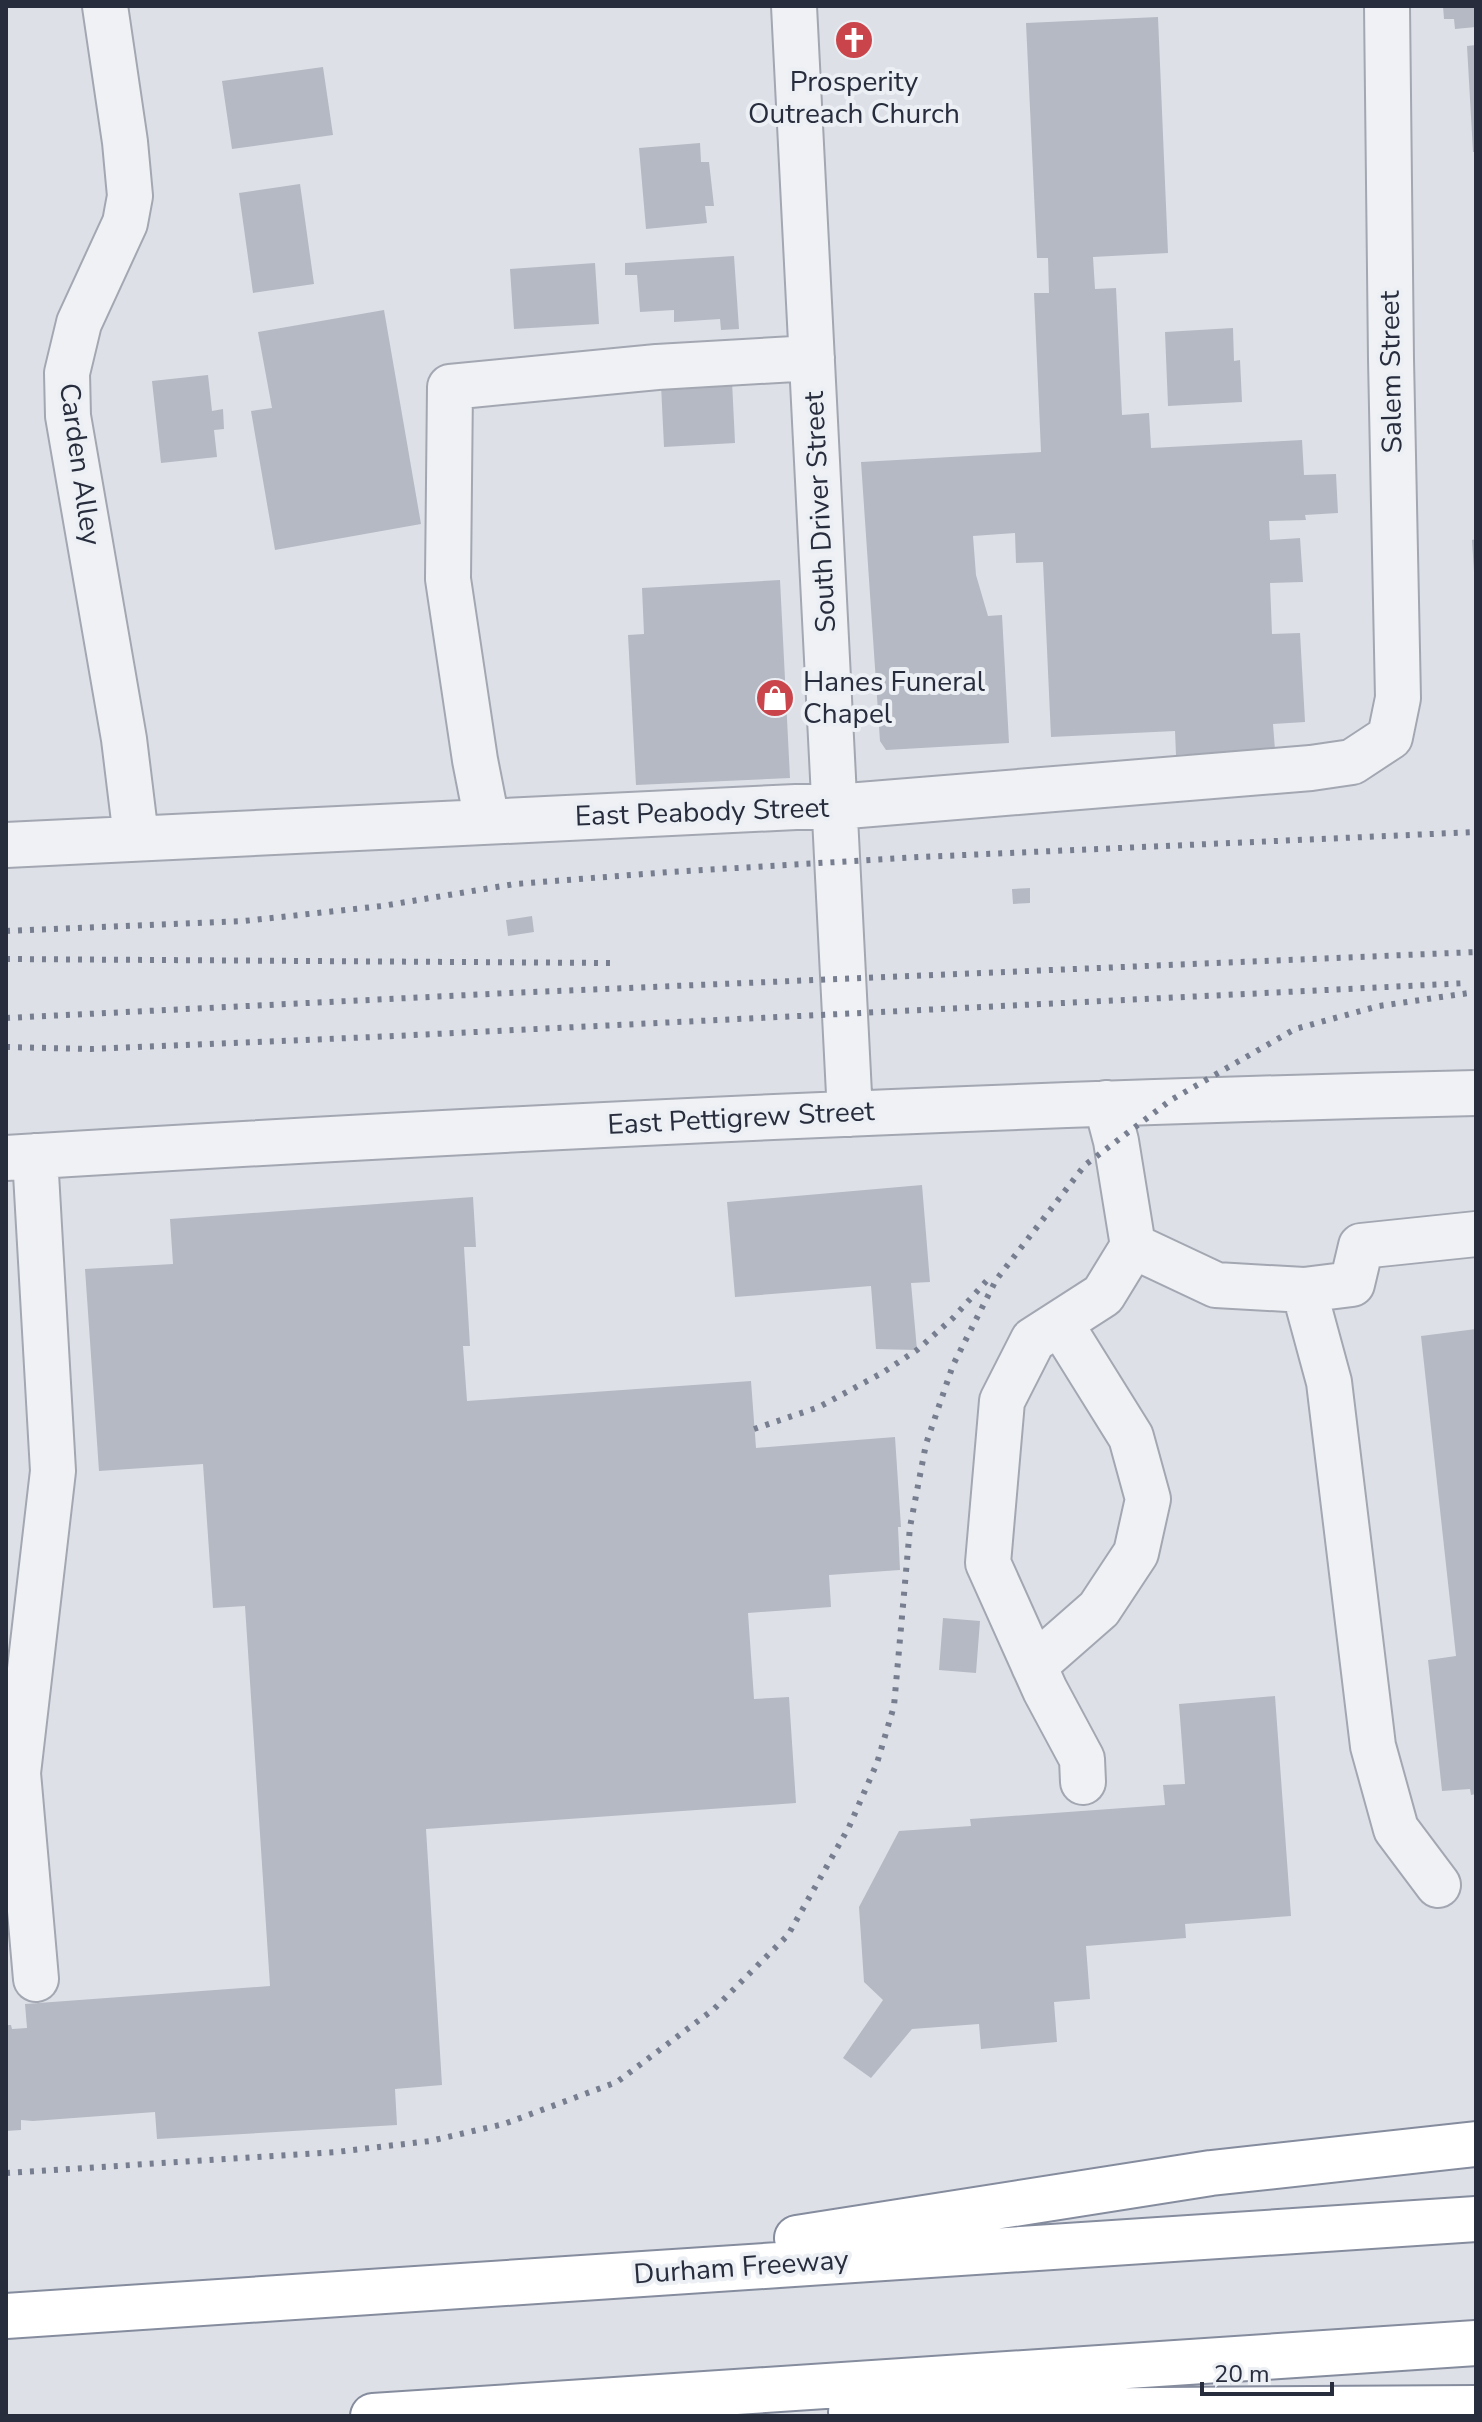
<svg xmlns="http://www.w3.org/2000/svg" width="1482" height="2422" viewBox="0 0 1482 2422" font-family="'Nunito Sans',sans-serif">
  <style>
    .building { fill: #b5b9c3 }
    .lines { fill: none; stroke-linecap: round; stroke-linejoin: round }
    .minor-casing { stroke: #a3a7b1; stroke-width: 48 }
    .highway-casing { stroke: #858c9d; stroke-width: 48 }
    .minor { stroke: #f0f1f5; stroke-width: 44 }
    .highway { stroke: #fff; stroke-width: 44 }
    .rail { stroke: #777e90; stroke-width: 6; stroke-dasharray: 4 8; stroke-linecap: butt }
    .labels { text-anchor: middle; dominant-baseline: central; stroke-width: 8; stroke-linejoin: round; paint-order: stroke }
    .poi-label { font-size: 28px; fill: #272d3d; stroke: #eceff4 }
    .street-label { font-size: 28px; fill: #272d3d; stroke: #eceff4 }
  </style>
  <rect width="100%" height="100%" fill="#dde0e7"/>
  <path class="building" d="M1443 6H1476V27L1455 29 1454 19H1444Z
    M1158 17 1168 253 1093 257 1095 289 1116 288 1122 415 1149 413 1151 448 1302 440 1304 475 1336 474 1338 513 1305 515 1306 520 1269 521 1270 540 1300 538 1303 582 1270 583 1272 634 1300 633 1305 722 1273 724 1275 750 1176 755 1175 731 1051 737 1043 562 1016 563 1015 533 973 536 976 575 988 616 1002 615 1009 743 886 750 880 741 861 462 1041 452 1034 293H1049L1048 258H1037L1026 23Z
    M1476 45V152H1473L1467 46Z
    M323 67 333 135 232 149 222 81Z
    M700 143 701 162H709L714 206H705L707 223 646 229 639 148Z
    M300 184 314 284 253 293 239 193Z
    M734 256 739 329 721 330 720 319 674 322V310L640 312 637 275H625V263Z
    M595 263 599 324 514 329 510 269Z
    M384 310 421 524 275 550 251 411 272 408 258 332Z
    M1233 328 1234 361 1240 360 1242 402 1168 406 1165 332Z
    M208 375 212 411 223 409 224 429 214 430 217 457 161 463 152 381Z
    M732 381 735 443 664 447 661 385Z
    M1476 539V572H1474L1472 540Z
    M780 580 790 778 636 785 628 635 644 634 642 588Z
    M1030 888V903L1013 904 1012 889Z
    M532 916 534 932 508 936 506 920Z
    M922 1185 930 1282 911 1283 917 1350 876 1349 871 1286 735 1297 727 1202Z
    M473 1197 476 1247H464L470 1346H463L467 1401 751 1381 756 1448 895 1437 901 1527H898L900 1570 829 1575 831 1607 748 1613 754 1699 789 1697 796 1803 426 1829 442 2085 395 2089 397 2125 157 2139 155 2112 33 2121 21 2120V2130L6 2131V2025H11L12 2029 27 2028 25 2004 270 1986 245 1606 213 1608 203 1464 99 1471 85 1269 173 1264 170 1219Z
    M1476 1329V1794L1471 1795 1470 1789 1442 1791 1428 1660 1456 1656 1421 1336Z
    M943 1618 980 1621 976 1673 939 1670Z
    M1275 1696 1291 1916 1185 1924 1186 1938 1086 1946 1090 1999 1054 2002 1057 2042 981 2049 979 2024 912 2029 871 2078 843 2058 883 2000 864 1982 859 1907 899 1831 971 1826 970 1819 1165 1805 1163 1785 1185 1784 1179 1704Z"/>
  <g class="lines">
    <defs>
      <path id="minor" d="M105 6 125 142 130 196 125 223 79 323 67 373 68 416 124 739 136 837
        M794 6 850 1114
        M487 821 475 760 448 579 450 387 657 367 812 358
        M6 845 796 807H835L1311 768 1352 762 1390 737 1398 698 1391 359 1387 6
        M35 1156 53 1471 18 1773 36 1979
        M6 1158C496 1128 986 1104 1476 1093
        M1133 1246 1216 1285 1304 1290 1352 1284 1361 1246 1476 1234
        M1304 1290 1329 1382 1373 1746 1396 1829 1438 1885
        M1034 1666 1099 1609 1136 1553 1148 1499 1131 1437 1060 1323
        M1083 1782 1082 1759 1045 1690 988 1563 1002 1401 1033 1340 1103 1295 1133 1246 1116 1141 1106 1103"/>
      <path id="highway" d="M797 2238 1211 2173 1476 2144
        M6 2316 1476 2219
        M851 2412 1476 2408
        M373 2416 1476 2343"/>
    </defs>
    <use href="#minor" class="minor-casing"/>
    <use href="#highway" class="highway-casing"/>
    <use href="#minor" class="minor"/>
    <use href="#highway" class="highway"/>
    <path class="rail" d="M6 931 244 921 382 906 515 884 670 872 920 857 1476 832
      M6 959 612 963
      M6 1018 509 993 1476 952
      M6 1047 91 1049 374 1037 1468 983
      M754 1429 819 1407 882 1373 917 1350 953 1318 990 1277
      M6 2173 336 2152 430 2141 504 2124 617 2082 714 2009 788 1935 849 1827 877 1763 894 1706 910 1527 926 1444 953 1365 996 1280 1085 1165 1171 1100 1295 1029 1379 1006 1476 992"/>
  </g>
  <defs>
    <symbol id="church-disc" viewBox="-11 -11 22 22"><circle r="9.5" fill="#c9454b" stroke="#eceff4"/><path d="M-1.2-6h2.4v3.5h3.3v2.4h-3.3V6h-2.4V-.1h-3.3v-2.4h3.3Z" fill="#fff"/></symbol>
    <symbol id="shop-disc" viewBox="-11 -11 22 22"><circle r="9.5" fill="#c9454b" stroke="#eceff4"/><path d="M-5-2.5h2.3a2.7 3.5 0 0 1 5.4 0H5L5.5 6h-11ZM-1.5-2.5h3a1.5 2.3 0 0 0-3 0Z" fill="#fff"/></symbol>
  </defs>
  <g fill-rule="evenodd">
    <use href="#church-disc" x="832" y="18" width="44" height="44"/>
    <use href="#shop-disc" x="753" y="676" width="44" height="44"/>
  </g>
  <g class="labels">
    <g class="poi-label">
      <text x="854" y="82">Prosperity<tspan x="854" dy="32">Outreach Church</tspan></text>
      <text x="803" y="682" text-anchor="start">Hanes Funeral<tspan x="803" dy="32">Chapel</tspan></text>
    </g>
    <g class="street-label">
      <text transform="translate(1391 372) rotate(-91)">Salem Street</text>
      <text transform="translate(80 464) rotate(82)">Carden Alley</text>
      <text transform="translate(820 512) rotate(-93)">South Driver Street</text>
      <text transform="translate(702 812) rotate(-2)">East Peabody Street</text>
      <text transform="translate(741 1118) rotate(-3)">East Pettigrew Street</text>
      <text transform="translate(741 2267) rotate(-4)">Durham Freeway</text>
    </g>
  </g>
  <rect width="1482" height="2422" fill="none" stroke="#272d3d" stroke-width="16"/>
  <path d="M1202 2382v12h130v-12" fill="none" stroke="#272d3d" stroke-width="4"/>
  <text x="1214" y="2382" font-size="24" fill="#272d3d" stroke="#eceff4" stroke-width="6" paint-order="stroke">20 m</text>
</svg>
